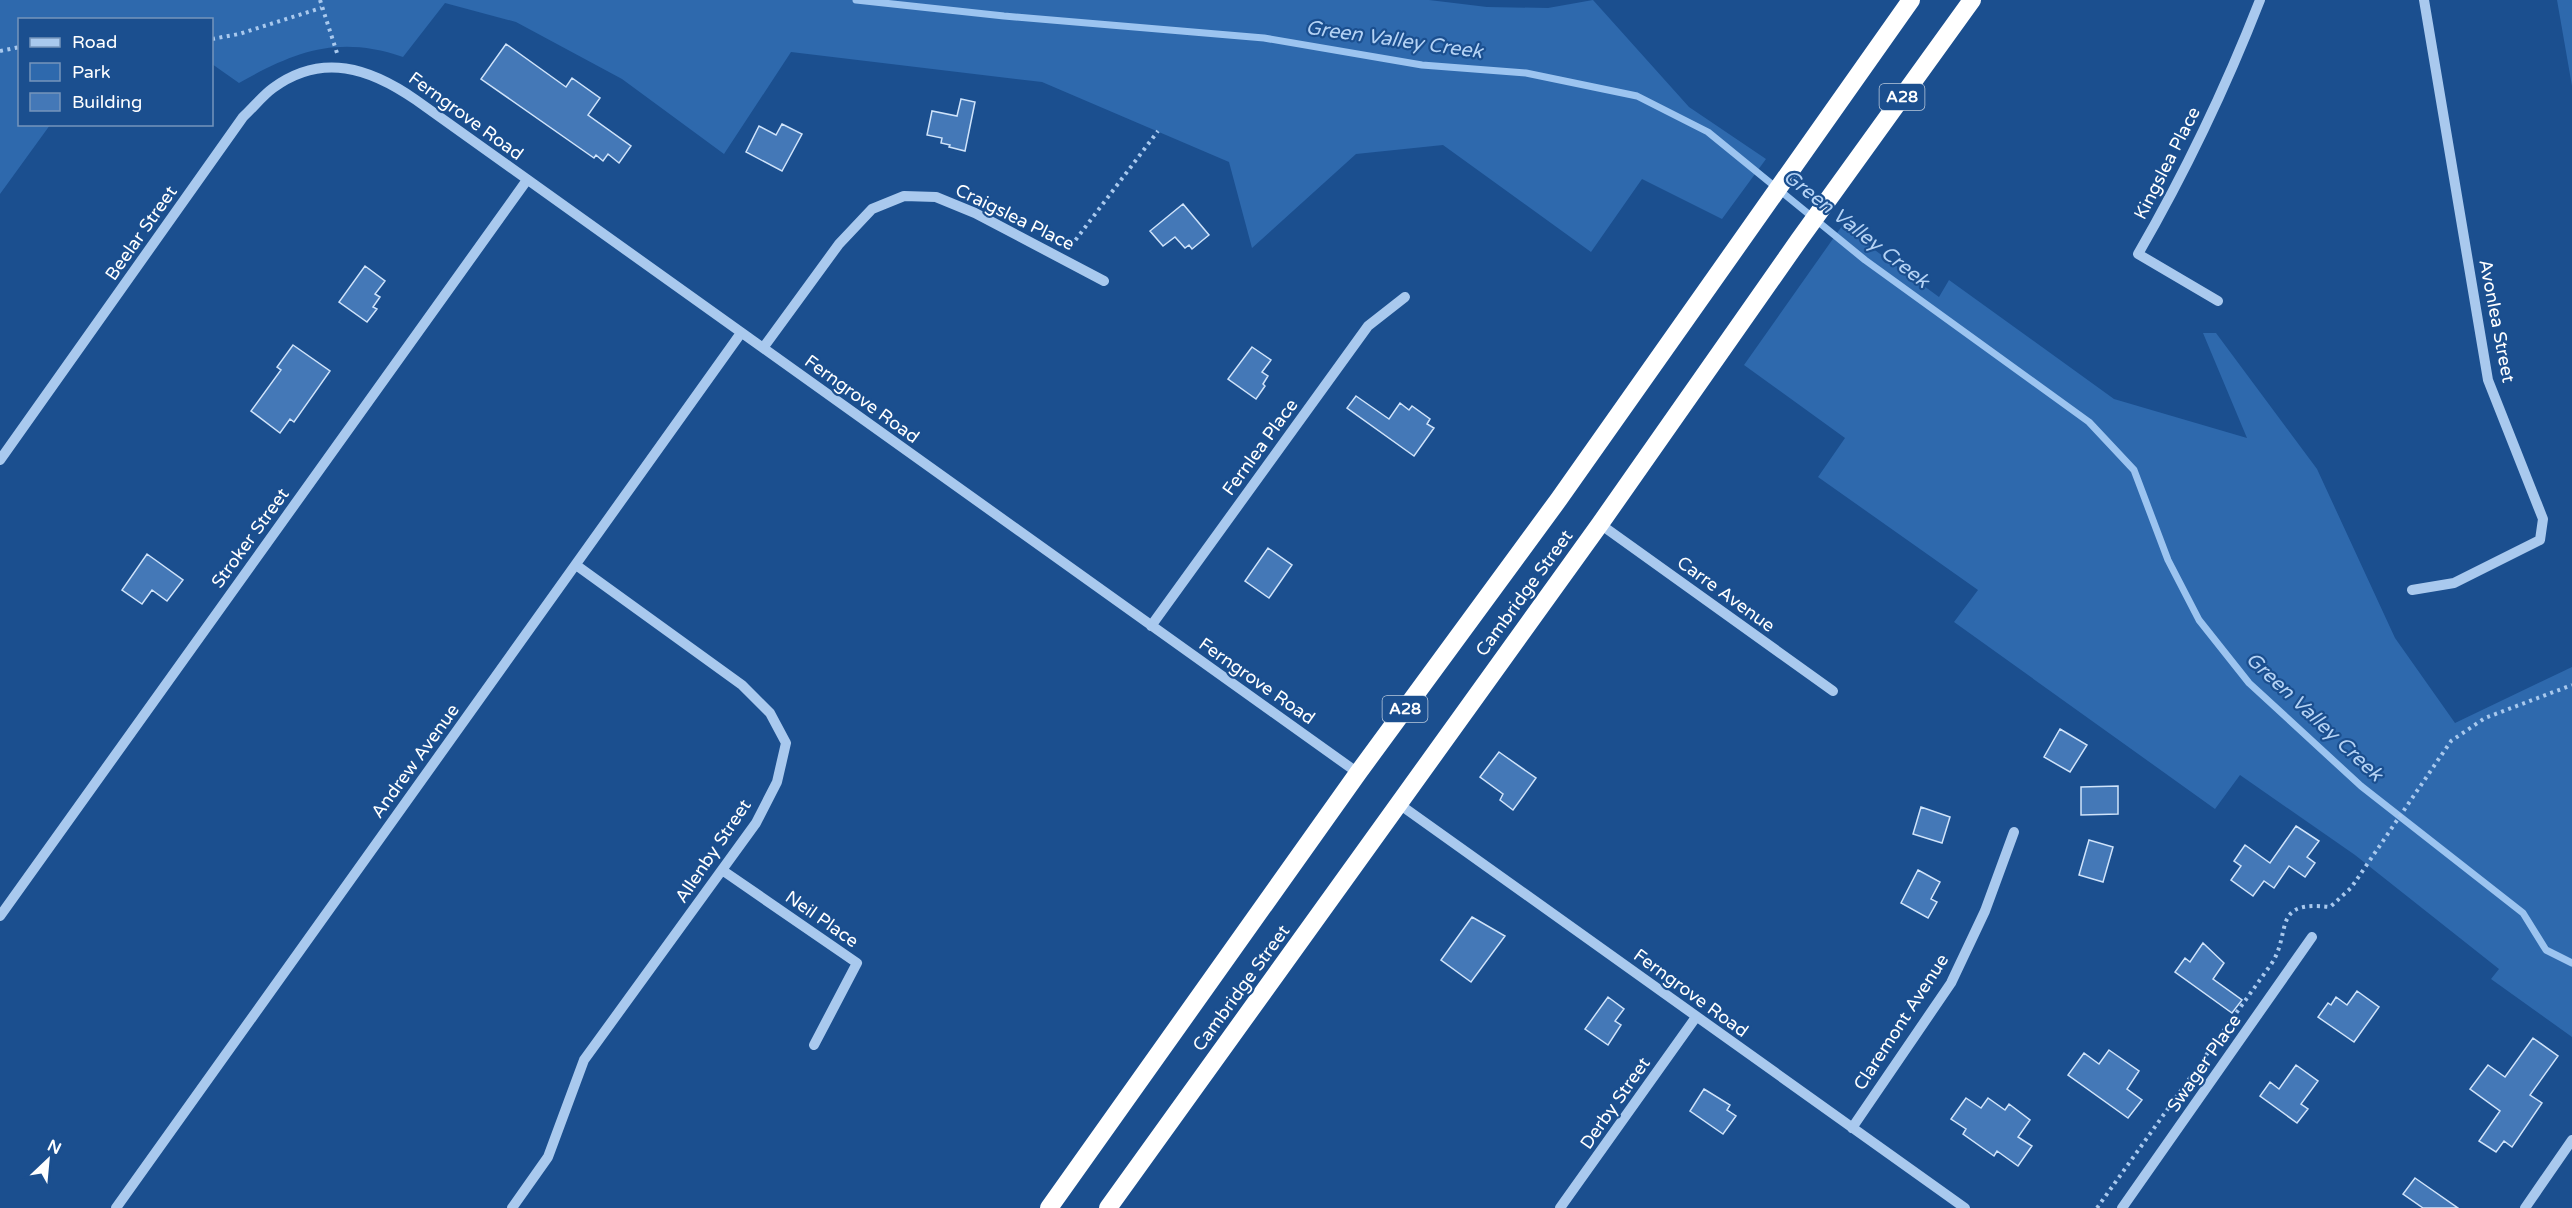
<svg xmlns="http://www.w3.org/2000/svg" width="2572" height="1208" viewBox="0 0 2572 1208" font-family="'Varela Round',sans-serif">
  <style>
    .green { fill: #2e69ad }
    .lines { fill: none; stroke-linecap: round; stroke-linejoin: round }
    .stream { stroke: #9cc4f0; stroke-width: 7 }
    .building { fill: #4478b7; stroke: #cfe3fa; stroke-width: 1.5 }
    .path { stroke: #a9c9ee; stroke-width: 4; stroke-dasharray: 3 4.5; stroke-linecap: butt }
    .minor { stroke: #a9c9ee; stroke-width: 10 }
    .highway { stroke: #fff; stroke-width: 18 }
    .labels { text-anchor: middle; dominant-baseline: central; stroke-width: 4.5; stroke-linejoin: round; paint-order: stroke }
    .shield { fill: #1b4f8f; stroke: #bbcadd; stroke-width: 1.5 }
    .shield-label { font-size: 16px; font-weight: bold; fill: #fff }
    .street-label { font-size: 18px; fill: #fff; stroke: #1b4f8f }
    .water-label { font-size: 20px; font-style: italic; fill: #b5d3f5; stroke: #1b4f8f }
  </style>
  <rect width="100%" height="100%" fill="#1b4f8f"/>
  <path class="green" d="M0 0H1429L1487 7 1548 8 1593 0 1689 107 1766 159 1722 219 1642 179 1591 252 1443 145 1356 154 1252 248 1229 162 1042 82 791 52 724 154 622 79 516 22 445 3 403 57C338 35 296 51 239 83L212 64V20H20V124L50 125 0 194Z
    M2557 0H2572V86Z
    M1842 226 1939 297 1949 280 2114 399 2247 438 2203 333H2216L2317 469 2395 638 2455 723 2572 667V1037L2491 979 2499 969 2355 855 2240 775 2215 809 1954 622 1978 590 1818 477 1845 438 1744 365Z"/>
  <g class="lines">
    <path class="stream" d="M856 0 1004 16 1264 38 1422 65 1526 73 1637 96 1708 132 1865 260 2089 422 2134 470 2168 560 2199 620 2249 683 2361 786 2523 913 2546 950 2572 963"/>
  </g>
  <path class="building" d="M506 44 566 87 572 78 600 98 588 115 631 146 619 163 608 154 603 161 596 155 594 158 481 79Z
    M961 99 975 102 965 151 949 147 950 145 941 143 942 138 927 135 932 111 957 116Z
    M782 124 802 134 782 171 746 152 759 126 776 135Z
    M1183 204 1209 235 1192 249 1189 245 1185 248 1175 237 1163 246 1150 231Z
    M365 266 385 281 375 294 380 297 373 307 377 309 367 322 339 302Z
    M293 345 330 371 294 422 290 419 280 433 251 411 281 370 277 367Z
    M1252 347 1271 360 1262 372 1268 376 1263 384 1265 386 1256 399 1228 379Z
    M1356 396 1389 419 1400 403 1409 410 1412 406 1430 419 1427 424 1434 428 1414 456 1347 408Z
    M1268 548 1292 565 1269 598 1245 581Z
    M147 554 183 580 167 601 152 590 142 604 122 590Z
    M2060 729 2087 745 2070 772 2044 757Z
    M1499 752 1536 778 1513 810 1500 800 1503 794 1480 777Z
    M2118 786V814L2081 815V787Z
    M1921 807 1950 817 1942 843 1913 834Z
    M2296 826 2319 841 2307 857 2315 863 2305 877 2289 866 2274 888 2264 881 2253 896 2231 880 2241 866 2234 861 2245 845 2270 863Z
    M2089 840 2113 847 2103 882 2079 875Z
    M1918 870 1940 882 1931 899 1937 902 1928 918 1901 903Z
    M1472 917 1505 936 1471 982 1441 960Z
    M2203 943 2224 963 2213 979 2242 1000 2232 1013 2175 972 2185 958 2190 962Z
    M2357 991 2379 1007 2354 1042 2318 1017 2328 1003 2331 1005 2336 997 2347 1005Z
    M1608 997 1624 1009 1615 1021 1621 1025 1608 1045 1585 1029Z
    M2533 1038 2558 1056 2530 1095 2542 1103 2512 1147 2504 1141 2496 1152 2479 1141 2500 1111 2470 1089 2488 1065 2505 1077Z
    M2109 1050 2139 1071 2127 1089 2142 1100 2128 1118 2068 1075 2084 1053 2099 1064Z
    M2296 1065 2318 1081 2301 1104 2308 1109 2297 1123 2260 1096 2270 1082 2279 1089Z
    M1704 1089 1730 1105 1727 1110 1736 1116 1723 1134 1690 1111Z
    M1966 1098 1981 1108 1988 1098 2005 1110 2009 1104 2030 1120 2018 1137 2032 1146 2018 1166 1997 1151 1994 1156 1963 1134 1966 1129 1951 1119Z
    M2415 1178 2458 1208H2423L2403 1194Z"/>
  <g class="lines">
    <path class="path" d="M320 0 337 53
      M212 39 239 34 321 8
      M0 51 20 47
      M1071 246 1158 131
      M2097 1208 2272 963C2292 931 2271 900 2330 907L2351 888 2451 741 2485 718 2572 685"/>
    <path class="minor" d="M2218 301 2138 254C2185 173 2226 87 2260 0
      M763 348 839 244 872 209 904 196 936 197 975 213 1104 281
      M0 460 243 117C253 108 262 96 273 88 322 52 370 68 416 100L1358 773
      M1600 524 1833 691
      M2412 590 2454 583 2540 540 2543 519 2488 380 2424 0
      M1151 626 1368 326 1405 297
      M1399 804 1965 1208
      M722 870 857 963 814 1045
      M0 916 527 180
      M1852 1128 1951 983 1985 911 2014 832
      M116 1208 741 333
      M512 1208 548 1157 584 1060 756 823 777 782 786 743 770 713 742 685 576 565
      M1560 1208 1696 1017
      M2122 1208 2312 937
      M2525 1208 2572 1140"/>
    <path class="highway" d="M1049 1208 1358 773 1559 499 1911 0
      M1108 1208 1600 524 1799 240 1972 0"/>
  </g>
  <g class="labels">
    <g class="shield">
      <rect x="1879.5" y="84" width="45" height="26" rx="4.5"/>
      <rect x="1382.5" y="696" width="45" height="26" rx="4.5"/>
    </g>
    <g class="shield-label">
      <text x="1902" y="97">A28</text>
      <text x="1405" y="709">A28</text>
    </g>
    <g class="street-label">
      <text transform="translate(466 116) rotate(36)">Ferngrove Road</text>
      <text transform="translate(2167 163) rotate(-63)">Kingslea Place</text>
      <text transform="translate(1015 217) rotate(26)">Craigslea Place</text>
      <text transform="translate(141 233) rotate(-55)">Beelar Street</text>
      <text transform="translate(2497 321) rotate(79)">Avonlea Street</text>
      <text transform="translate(862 399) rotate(36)">Ferngrove Road</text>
      <text transform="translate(1260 447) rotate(-54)">Fernlea Place</text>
      <text transform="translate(250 538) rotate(-54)">Stroker Street</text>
      <text transform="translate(1524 593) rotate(-54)">Cambridge Street</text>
      <text transform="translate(1726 594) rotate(36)">Carre Avenue</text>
      <text transform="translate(1257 681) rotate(35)">Ferngrove Road</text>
      <text transform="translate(415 761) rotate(-54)">Andrew Avenue</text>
      <text transform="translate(713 851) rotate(-56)">Allenby Street</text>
      <text transform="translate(822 919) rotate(35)">Neil Place</text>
      <text transform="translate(1241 988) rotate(-54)">Cambridge Street</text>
      <text transform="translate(1691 993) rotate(36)">Ferngrove Road</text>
      <text transform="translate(1901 1022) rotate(-57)">Claremont Avenue</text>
      <text transform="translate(2204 1063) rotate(-55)">Swager Place</text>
      <text transform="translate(1615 1103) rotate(-55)">Derby Street</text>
    </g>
    <g class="water-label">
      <text transform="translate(1394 40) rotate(8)">Green Valley Creek</text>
      <text transform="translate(1856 229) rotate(38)">Green Valley Creek</text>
      <text transform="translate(2314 717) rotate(43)">Green Valley Creek</text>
    </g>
  </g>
  <rect x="18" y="18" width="195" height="108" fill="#1b4f8f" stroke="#7695bc" stroke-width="1.5"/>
  <rect x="30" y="38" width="30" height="9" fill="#a9c9ee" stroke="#7695bc" stroke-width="1.5"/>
  <text x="72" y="48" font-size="18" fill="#ffffff">Road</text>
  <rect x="30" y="63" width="30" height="18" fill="#2e69ad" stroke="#7695bc" stroke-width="1.5"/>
  <text x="72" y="78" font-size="18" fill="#ffffff">Park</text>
  <rect x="30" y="93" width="30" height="18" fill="#4478b7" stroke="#7695bc" stroke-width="1.5"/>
  <text x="72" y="108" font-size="18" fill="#ffffff">Building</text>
  <g transform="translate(48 1160) rotate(26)" stroke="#1b4f8f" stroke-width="4.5" paint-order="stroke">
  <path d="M0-4.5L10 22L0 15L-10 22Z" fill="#ffffff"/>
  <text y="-9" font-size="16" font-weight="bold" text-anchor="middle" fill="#ffffff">N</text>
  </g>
</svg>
